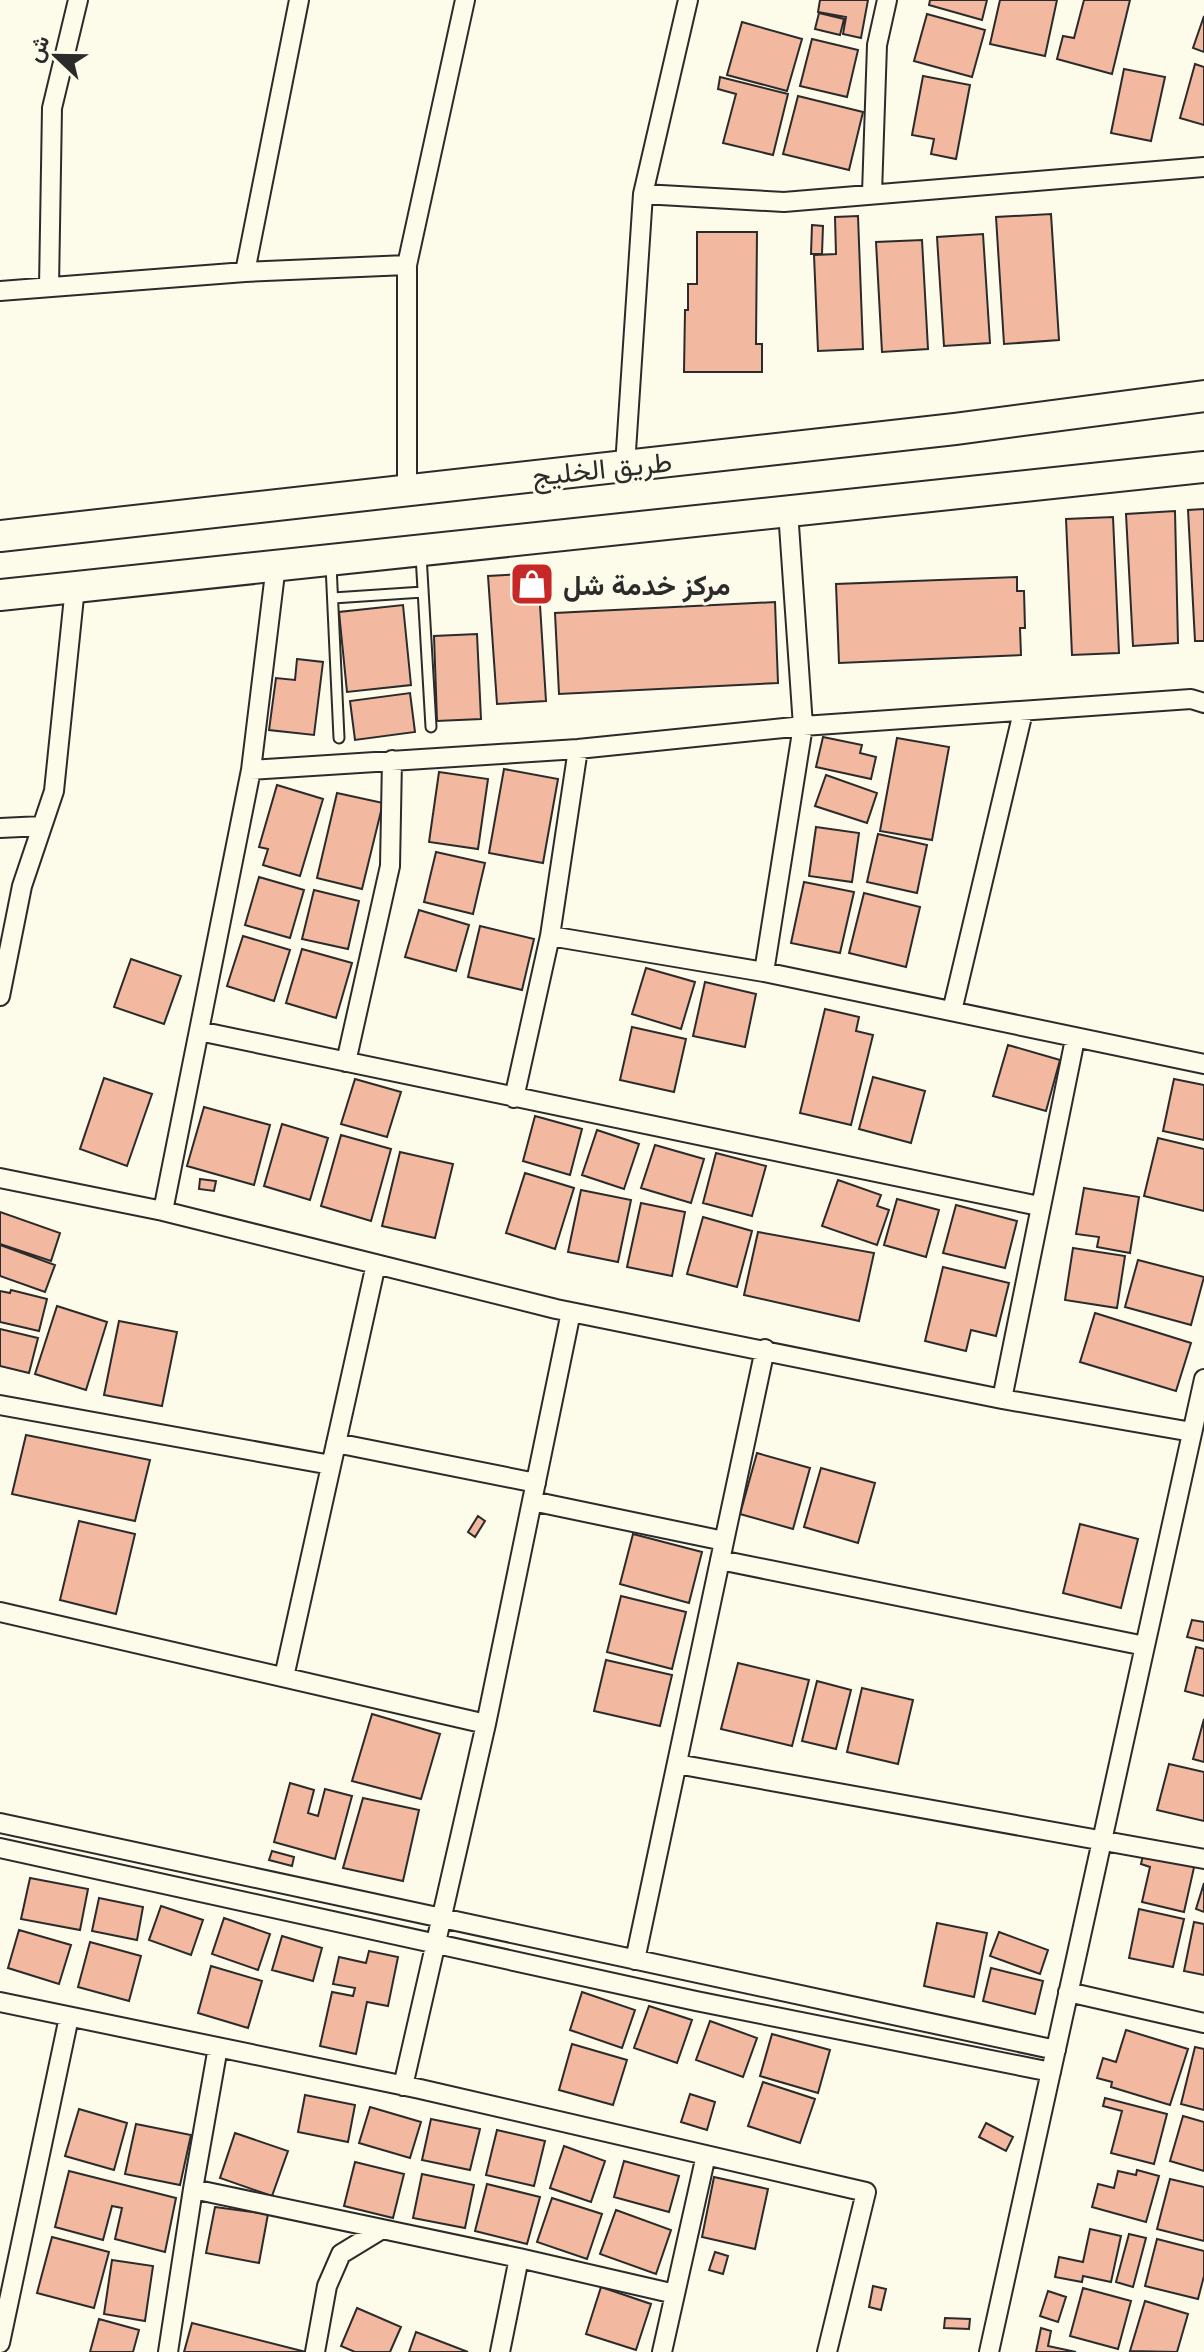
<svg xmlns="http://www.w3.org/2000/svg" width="1204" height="2352" font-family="'PT Sans',Vazirmatn,sans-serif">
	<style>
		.building { fill: #f2b8a0; stroke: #2b2b2b; stroke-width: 2 }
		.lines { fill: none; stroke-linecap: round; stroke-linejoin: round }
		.lane-casing { stroke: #2b2b2b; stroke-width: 13 }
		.street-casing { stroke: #2b2b2b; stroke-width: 22 }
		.primary-casing { stroke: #2b2b2b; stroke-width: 34 }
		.lane { stroke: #fdfbea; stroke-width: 9 }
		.street { stroke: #fdfbea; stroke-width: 18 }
		.primary { stroke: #fdfbea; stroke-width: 30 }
		.labels { text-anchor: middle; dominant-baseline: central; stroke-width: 6; stroke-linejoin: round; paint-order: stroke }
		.street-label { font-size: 28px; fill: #2b2b2b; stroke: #fdfbea }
		.poi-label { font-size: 28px; font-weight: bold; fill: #2b2b2b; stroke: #fdfbea; text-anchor: start }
	</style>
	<rect width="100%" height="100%" fill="#fdfbea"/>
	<!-- building -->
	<path class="building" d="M820 0H868L861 38 843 34 846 17 818 12Z
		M930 0H987L982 20 929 5Z
		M1000 0H1057L1045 56 990 44Z
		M1084 0H1130L1112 74 1057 59 1063 36 1074 38Z
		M819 13 844 19 840 35 815 29Z
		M927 14 985 30 972 77 914 61Z
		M1204 16V52L1193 48Z
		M742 22 802 39 787 91 727 75Z
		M812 39 858 50 847 97 800 86Z
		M1195 64 1204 67V125L1180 118Z
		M1124 69 1165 77 1151 141 1111 133Z
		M923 76 970 85 956 159 931 154 934 139 912 135Z
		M720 77 788 94 773 155 723 143 736 94 718 89Z
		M798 96 863 112 849 170 783 154Z
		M1051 214 1059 340 1004 344 996 217Z
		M858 216 863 349 818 351 814 255 836 254 835 217Z
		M812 225 823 226 822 254H811Z
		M697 232H757L756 344H762V372H684L685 310H688V284H697Z
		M983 234 990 343 944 346 937 237Z
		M922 240 928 349 882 352 876 242Z
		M1204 509V641H1195L1188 510Z
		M1175 511 1178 643 1133 646 1126 514Z
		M1113 517 1119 653 1072 655 1066 519Z
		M538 573 546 701 497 704 488 576Z
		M1017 577V591H1024L1025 628H1020L1021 655 839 663 836 584Z
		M775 602 778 683 559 694 555 613Z
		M403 605 411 685 347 692 339 612Z
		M477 634 481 719 437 721 434 636Z
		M297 659 323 662 314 735 269 730 276 678 295 680Z
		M410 693 415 732 355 740 350 701Z
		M823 737 862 745 860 753 876 757 871 779 816 767Z
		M897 738 949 747 932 840 880 831Z
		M504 769 558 779 543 863 489 853Z
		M439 772 488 779 478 849 429 842Z
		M826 775 877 793 867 823 815 806Z
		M277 785 323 799 300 876 263 865 268 849 259 847Z
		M337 793 383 803 362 889 317 878Z
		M816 827 859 833 852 882 809 876Z
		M878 834 927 845 917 893 867 882Z
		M436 852 485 863 473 914 424 902Z
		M259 877 304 890 290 938 245 925Z
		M804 882 854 892 840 953 791 943Z
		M314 890 359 901 348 949 302 939Z
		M864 893 920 907 906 967 849 953Z
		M419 910 469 925 456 971 405 957Z
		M480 926 534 939 522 990 468 977Z
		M243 936 290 950 274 1001 227 986Z
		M302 949 352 963 336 1018 286 1003Z
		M131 959 181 976 164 1024 114 1007Z
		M646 968 695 982 681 1029 632 1014Z
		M705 982 756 994 745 1047 693 1036Z
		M825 1009 859 1017 856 1031 873 1035 851 1125 800 1113Z
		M632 1027 686 1039 674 1092 620 1080Z
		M1008 1045 1060 1060 1046 1111 993 1096Z
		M873 1077 925 1091 911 1143 859 1129Z
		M104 1078 152 1094 127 1166 80 1149Z
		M355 1079 401 1092 387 1137 341 1124Z
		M1174 1079 1204 1085V1140L1163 1131Z
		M204 1107 270 1125 254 1185 187 1166Z
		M535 1116 582 1129 570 1175 523 1161Z
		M282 1124 328 1138 310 1200 264 1186Z
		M597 1130 639 1144 624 1189 582 1175Z
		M341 1135 391 1149 371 1221 321 1206Z
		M1158 1138 1204 1149V1211L1144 1196Z
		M655 1145 704 1159 691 1203 641 1188Z
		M400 1152 453 1164 435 1238 382 1226Z
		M716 1153 766 1166 752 1216 703 1203Z
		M525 1173 574 1188 555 1249 506 1233Z
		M200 1179 216 1181 214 1191 199 1189Z
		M838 1180 881 1195 877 1206 889 1210 877 1245 822 1226Z
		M1084 1188 1139 1197 1130 1253 1097 1247 1099 1237 1076 1234Z
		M581 1190 631 1200 618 1262 568 1252Z
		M897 1199 939 1210 926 1257 884 1245Z
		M641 1203 685 1212 672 1276 627 1267Z
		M956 1205 1017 1221 1005 1268 943 1253Z
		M0 1212 60 1233 51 1261 0 1244Z
		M703 1217 752 1231 737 1287 687 1274Z
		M758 1232 874 1253 859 1321 744 1295Z
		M0 1245 55 1265 45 1292 0 1276Z
		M1073 1248 1125 1256 1117 1308 1065 1300Z
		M1138 1260 1204 1277 1191 1325 1125 1307Z
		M943 1267 1009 1283 996 1336 971 1330 966 1351 925 1341Z
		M11 1290 47 1299 39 1331 0 1322V1291L10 1293Z
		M57 1306 107 1322 86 1390 35 1374Z
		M1095 1313 1191 1343 1176 1391 1080 1362Z
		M119 1321 177 1332 162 1406 104 1395Z
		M0 1329 38 1338 29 1373 0 1366Z
		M26 1435 150 1460 135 1521 12 1494Z
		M757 1453 810 1468 793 1529 740 1514Z
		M821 1468 875 1483 858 1543 804 1527Z
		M478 1516 485 1521 475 1537 468 1532Z
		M79 1521 135 1534 116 1614 60 1600Z
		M1080 1524 1138 1539 1121 1608 1063 1593Z
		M633 1534 702 1552 689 1603 620 1584Z
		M621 1596 686 1612 672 1669 607 1652Z
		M1192 1620 1204 1622V1641L1187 1637Z
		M1196 1647 1204 1649V1696L1185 1691Z
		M606 1660 672 1675 660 1726 594 1711Z
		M738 1663 809 1680 792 1746 721 1729Z
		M817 1681 851 1690 836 1749 802 1741Z
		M862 1688 913 1700 898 1764 847 1752Z
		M372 1714 440 1734 421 1799 352 1781Z
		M1204 1719V1762L1193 1759Z
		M1169 1764 1204 1772V1821L1157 1810Z
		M290 1783 314 1790 308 1813 318 1816 325 1789 352 1796 335 1859 274 1842Z
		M363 1798 419 1810 403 1881 343 1868Z
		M272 1851 294 1857 292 1866 269 1860Z
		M1144 1851 1195 1863 1184 1912 1142 1902 1150 1867 1141 1864Z
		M30 1878 88 1889 80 1930 21 1919Z
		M1204 1883V1912L1196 1909Z
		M99 1898 143 1907 137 1940 92 1931Z
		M161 1906 203 1920 191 1955 149 1940Z
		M1139 1909 1184 1919 1173 1967 1129 1958Z
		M224 1918 270 1934 258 1970 212 1954Z
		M1194 1922 1204 1924V1975L1184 1971Z
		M937 1923 987 1933 974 1997 924 1986Z
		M19 1930 71 1945 59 1984 8 1968Z
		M999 1932 1048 1950 1040 1974 990 1956Z
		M282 1936 322 1948 313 1981 272 1970Z
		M90 1942 141 1956 129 2001 78 1987Z
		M369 1951 398 1957 388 2006 367 2002 356 2054 320 2046 332 1992 353 1996 355 1988 333 1984 339 1957 366 1963Z
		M211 1966 262 1981 248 2028 198 2013Z
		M991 1968 1043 1981 1035 2014 983 2001Z
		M582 1992 635 2010 622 2048 570 2030Z
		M649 2006 692 2020 677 2063 634 2048Z
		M710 2021 757 2038 743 2077 696 2060Z
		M1126 2030 1188 2049 1170 2105 1111 2087 1112 2082 1097 2078 1103 2058 1116 2062Z
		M772 2034 830 2050 818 2093 760 2076Z
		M572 2044 627 2060 613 2105 559 2090Z
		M1195 2047 1204 2049V2110L1181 2104Z
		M763 2082 815 2099 800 2143 748 2126Z
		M690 2094 715 2102 707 2130 681 2122Z
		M305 2095 355 2105 348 2142 298 2132Z
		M1105 2098 1167 2114 1154 2164 1111 2153 1122 2111 1103 2106Z
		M370 2107 421 2122 410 2158 359 2143Z
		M79 2109 127 2123 114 2170 65 2156Z
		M1183 2116 1204 2122V2171L1170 2161Z
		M431 2119 480 2129 470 2170 422 2160Z
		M986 2123 1013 2137 1006 2151 979 2137Z
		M136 2124 191 2135 180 2185 125 2174Z
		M497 2130 545 2141 534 2186 486 2175Z
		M235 2133 288 2151 272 2196 220 2178Z
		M564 2146 605 2161 591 2202 550 2188Z
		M624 2161 679 2176 669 2212 614 2197Z
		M355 2162 404 2174 393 2218 344 2206Z
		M1137 2170 1159 2176 1146 2222 1092 2207 1098 2184 1114 2188 1118 2171 1136 2175Z
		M69 2171 176 2198 165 2252 115 2239 122 2208 112 2206 103 2240 55 2227Z
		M422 2174 474 2185 465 2228 413 2218Z
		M714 2177 768 2189 755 2249 702 2237Z
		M1170 2179 1204 2187V2241L1157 2229Z
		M487 2184 540 2197 527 2244 475 2231Z
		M552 2198 602 2214 587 2259 537 2242Z
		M215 2207 268 2214 259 2263 206 2253Z
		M616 2210 671 2230 656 2274 600 2254Z
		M1090 2229 1121 2236 1111 2282 1083 2276 1082 2282 1055 2277 1059 2257 1083 2262Z
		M1129 2234 1146 2238 1133 2287 1116 2282Z
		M52 2237 109 2252 94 2308 37 2293Z
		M1157 2239 1204 2251V2276L1198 2299 1145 2286Z
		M715 2252 728 2256 723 2274 709 2270Z
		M112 2260 153 2266 145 2321 104 2314Z
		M873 2286 886 2289 881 2310 869 2307Z
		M601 2287 651 2304 636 2350 586 2334Z
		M1083 2288 1131 2301 1118 2349 1070 2336Z
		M1048 2291 1066 2297 1058 2322 1040 2316Z
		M1145 2301 1188 2314 1177 2352 1130 2351Z
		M357 2308 401 2327 390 2352H355L341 2346Z
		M945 2318 970 2319 969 2329 944 2328Z
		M99 2319 139 2330 133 2352H90Z
		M192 2323 306 2352H184Z
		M1041 2328 1051 2331 1048 2346 1076 2352H1036Z
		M416 2332 468 2352H409Z"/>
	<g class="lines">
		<!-- lane casing -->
		<g class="lane-casing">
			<path id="lane" d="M421 555 431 727
				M331 565 339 738
				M333 598 423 592"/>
		</g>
		<!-- street casing -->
		<g class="street-casing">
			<path id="street" d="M872 193 877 45 887 0
				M643 194 784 202 1204 167
				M245 272 299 0
				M49 287 52 108 78 0
				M0 291 245 272 407 265
				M625 466 643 194 688 0
				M407 490V265L465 0
				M251 770 578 749 803 726 1191 699 1204 703
				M0 828 42 826
				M550 936 764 972 1204 1064
				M764 972 803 726 788 511
				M0 996 22 886 54 791 75 587
				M952 1011 1023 712
				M199 1031 1039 1206
				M346 1062 390 866 392 760
				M514 1098 550 936 578 749
				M0 1178 163 1211 556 1309 1002 1399 1192 1432
				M163 1211 251 770 276 565
				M1002 1399 1075 1039
				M0 1405 331 1465
				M336 1443 536 1483
				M532 1501 724 1541
				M720 1560 1145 1646
				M0 1612 486 1724 571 1312
				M284 1677 376 1264
				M677 1764 1204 1859
				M0 1823 1056 2050
				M0 1848 696 2001 1051 2072
				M635 1960 765 1349
				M1068 1992 1204 2023
				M0 2002 420 2089 866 2192 827 2352
				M403 2086 486 1724
				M193 2189 218 2047
				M519 2258 675 2294 662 2352
				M675 2294 706 2155
				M0 2343 69 2017
				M168 2352 193 2189 519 2258 500 2352
				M315 2352 327 2286 341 2254 382 2229
				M989 2352 1204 1379"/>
		</g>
		<!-- primary casing -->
		<g class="primary-casing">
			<path id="primary" d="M0 536 955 429 1204 396
				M0 595 1204 467"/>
		</g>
		<!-- lane -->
		<use href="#lane" class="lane"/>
		<!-- street -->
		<use href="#street" class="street"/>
		<!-- primary -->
		<use href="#primary" class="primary"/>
	</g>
	<!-- icons -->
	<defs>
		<g id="shop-square" transform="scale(2.3)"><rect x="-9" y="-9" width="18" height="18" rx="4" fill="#c62828" stroke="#fdfbea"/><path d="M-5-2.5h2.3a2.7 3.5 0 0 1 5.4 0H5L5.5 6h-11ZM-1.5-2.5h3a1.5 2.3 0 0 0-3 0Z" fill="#fff"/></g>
	</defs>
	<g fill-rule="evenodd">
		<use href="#shop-square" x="532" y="584"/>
	</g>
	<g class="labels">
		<!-- street labels -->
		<g class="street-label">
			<text transform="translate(602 468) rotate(-6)">طريق الخليج</text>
		</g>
		<!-- poi labels -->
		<g class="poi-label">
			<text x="563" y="584">مركز خدمة شل</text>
		</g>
	</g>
	<!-- north arrow -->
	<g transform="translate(56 56) rotate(292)" stroke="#fdfbea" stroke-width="6" paint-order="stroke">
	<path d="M0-6L14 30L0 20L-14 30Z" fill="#2b2b2b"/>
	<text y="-12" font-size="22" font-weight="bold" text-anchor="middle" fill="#2b2b2b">ش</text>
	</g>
</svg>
